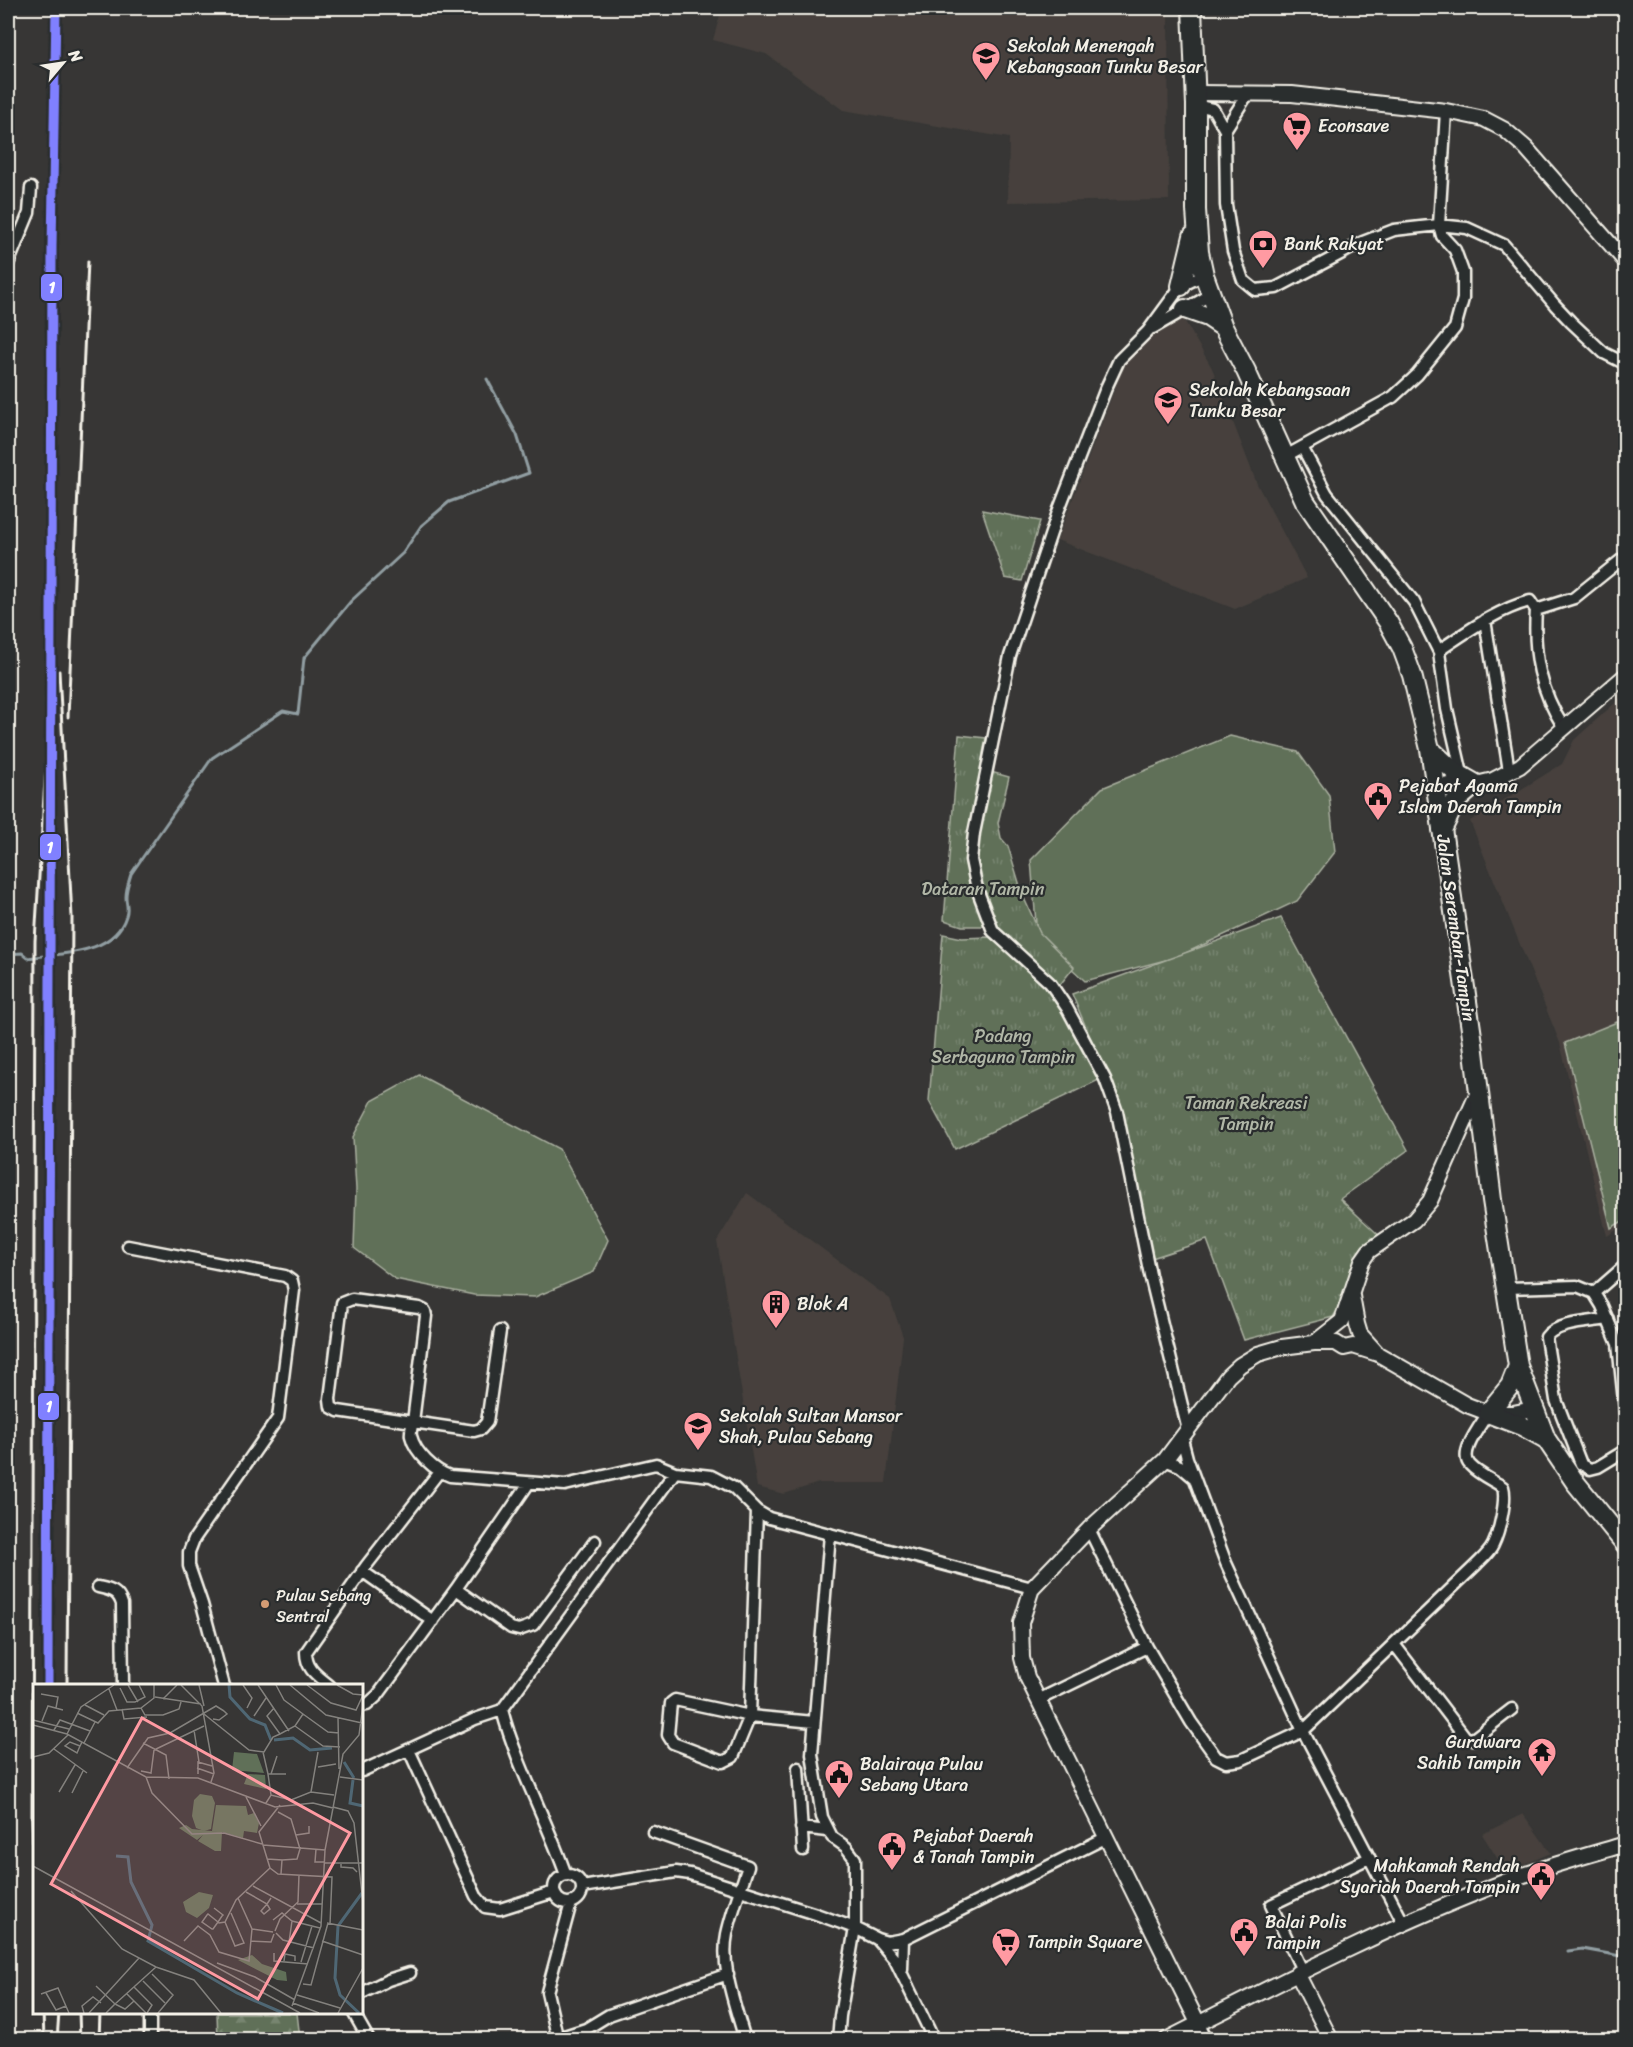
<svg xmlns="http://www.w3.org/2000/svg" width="1633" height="2047" font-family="Sriracha,sans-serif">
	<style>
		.built { fill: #46413d }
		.grass { fill: #607058; stroke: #aab0a0; stroke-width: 1.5 }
		.forest { fill: url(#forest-firs); stroke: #aab0a0; stroke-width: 1.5 }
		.park { fill: url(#park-tufts); stroke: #aab0a0; stroke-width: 1.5 }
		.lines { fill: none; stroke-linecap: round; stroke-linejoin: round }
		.stream { stroke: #919ea2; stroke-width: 3 }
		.minor-casing { stroke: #f4f1e8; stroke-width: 15 }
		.tertiary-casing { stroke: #f4f1e8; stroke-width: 18 }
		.trunk-casing { stroke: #f4f1e8; stroke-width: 22 }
		.minor { stroke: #2a2d2e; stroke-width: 10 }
		.tertiary { stroke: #2a2d2e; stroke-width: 14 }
		.trunk { stroke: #2a2d2e; stroke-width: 18 }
		.rail { stroke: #f4f1e8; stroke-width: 3 }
		.rail-1-casing { stroke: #2a2d2e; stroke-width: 14 }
		.rail-1 { stroke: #8080ff; stroke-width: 9 }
		.bus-dot { fill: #d39c74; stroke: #2a2d2e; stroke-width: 2 }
		.labels { text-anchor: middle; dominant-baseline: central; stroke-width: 4.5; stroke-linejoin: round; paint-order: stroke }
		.bus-label { font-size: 16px; fill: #f4f1e8; stroke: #2a2d2e; text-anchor: start }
		.poi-label { font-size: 18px; fill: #f4f1e8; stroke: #2a2d2e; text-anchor: start }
		.park-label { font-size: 18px; fill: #b1b7a7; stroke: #2a2d2e }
		.street-label { font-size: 18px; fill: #f4f1e8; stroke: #2a2d2e }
		.inset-river { fill: none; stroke: #4f6774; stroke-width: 3 }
		.inset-road { fill: none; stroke: #83817d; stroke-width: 1.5 }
		.view { fill: #ff9aa2; fill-opacity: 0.15; stroke: #ff9aa2; stroke-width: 3 }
		.inset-edge { fill: none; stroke: #f4f1e8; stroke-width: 3 }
		.line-badge { stroke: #2a2d2e; stroke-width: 2 }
		.badge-label { font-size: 16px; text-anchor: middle; font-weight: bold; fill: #fff }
	</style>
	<defs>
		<pattern id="forest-firs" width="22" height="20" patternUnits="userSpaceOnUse" patternTransform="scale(1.5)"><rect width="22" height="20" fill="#607058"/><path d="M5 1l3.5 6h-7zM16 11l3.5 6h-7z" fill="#778570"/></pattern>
		<pattern id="park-tufts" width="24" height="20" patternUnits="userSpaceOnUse" patternTransform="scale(1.5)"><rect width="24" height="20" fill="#607058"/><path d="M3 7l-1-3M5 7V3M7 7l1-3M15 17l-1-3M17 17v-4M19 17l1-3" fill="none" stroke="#778570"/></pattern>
	</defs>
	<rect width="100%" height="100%" fill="#373635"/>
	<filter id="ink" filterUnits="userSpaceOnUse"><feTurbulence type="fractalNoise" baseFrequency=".0167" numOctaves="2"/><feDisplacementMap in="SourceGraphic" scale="12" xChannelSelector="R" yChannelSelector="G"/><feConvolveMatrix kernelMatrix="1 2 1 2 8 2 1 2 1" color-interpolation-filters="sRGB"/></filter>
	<g filter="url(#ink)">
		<!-- built -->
		<path class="built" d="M722 8H1168L1169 200 1008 202 1009 138 843 110 766 54 713 40Z
			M1183 318 1212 368 1257 484 1307 578 1235 609 1057 540 1125 362 1151 335Z
			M1625 694 1626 1224 1607 1236 1560 1043 1470 821 1562 764 1574 740Z
			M747 1193 890 1299 903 1337 886 1483H819L784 1494 757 1487 717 1241Z
			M1523 1814 1551 1853 1506 1872 1482 1834Z"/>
		<!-- grass -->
		<path class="grass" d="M1230 736 1298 752 1329 795 1335 852 1297 901 1177 957 1085 981 1037 936 1031 860 1102 788Z
			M1617 1022 1626 1039V1219L1611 1228 1565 1043Z
			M419 1075 559 1149 608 1240 594 1272 535 1297 474 1295 395 1279 354 1248 356 1189 353 1137 372 1101Z"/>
		<!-- forest -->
		<path class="forest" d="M217 2013H297L300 2039H218Z"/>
		<!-- park -->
		<path class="park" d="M982 510 1040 521 1022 581 1005 578Z
			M959 735 986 738 980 769 1009 777 998 823 1001 838 1008 846 1023 896 1040 933 1074 967 1055 991 993 926H962L944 920Z
			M1281 918 1408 1150 1340 1199 1383 1239 1333 1317 1244 1340 1207 1240 1152 1258 1111 1087 1072 994Z
			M943 934 962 938 989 937 1028 968 1052 991 1101 1079 955 1149 929 1101Z"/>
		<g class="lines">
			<!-- stream -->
			<path class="stream" d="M8 954 22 953 28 958C61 953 114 955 126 916 129 908 126 904 126 897 126 889 129 881 131 874L212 758 283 711 298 714 304 658 351 601 403 553 421 526 449 502 529 473 517 435 487 379
				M1568 1951 1582 1949 1626 1957"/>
			<!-- minor casing -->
			<g class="minor-casing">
				<path id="minor" d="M1196 105 1213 109 1225 130 1226 205 1233 251 1243 280 1255 290 1276 288 1363 242 1394 230 1439 225 1467 228 1504 245 1555 305 1571 322 1604 353 1626 364
					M1225 130 1247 95
					M8 264 29 213 31 188
					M1153 328 1210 295
					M1302 447 1327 494 1414 602 1439 652 1447 709 1463 778
					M1284 457 1393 397 1417 375 1455 328 1463 299V272L1455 250 1442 236 1439 225 1446 111
					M1536 610C1533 655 1540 690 1564 728
					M1536 610 1574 598 1626 556
					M1485 620 1509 771
					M1439 652 1444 647C1471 629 1499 609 1530 601L1536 610
					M128 1246 285 1276 292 1281 294 1290 278 1418 194 1539 189 1552V1566L202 1604 224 1686
					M1506 1288 1577 1286 1594 1293 1602 1306 1618 1344 1626 1420
					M1594 1293 1626 1265
					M1608 1319C1591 1322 1555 1323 1546 1337L1556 1400 1581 1464 1590 1469 1598 1467 1626 1450
					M500 1331 487 1422 481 1429 474 1431 338 1411 331 1407 330 1399 342 1303 352 1299 419 1308 425 1311 426 1316 413 1422C412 1426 410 1432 411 1436 415 1453 435 1471 450 1476L565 1485 656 1464 675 1472 711 1476 734 1488 757 1511 769 1518 1032 1588
					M1188 1430 1150 1275 1117 1112 1105 1079 1067 1008 1050 983 993 931 977 889 971 860 974 833 1010 656 1058 512 1106 388 1119 360 1148 331 1181 286 1204 275
					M1182 1439 1187 1458 1226 1563 1303 1731 1404 1924
					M1165 1460 1180 1466 1193 1477
					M757 1511 750 1716 733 1757 723 1762 673 1743 668 1735 671 1703 675 1700 750 1716 814 1722
					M830 1534 812 1754 822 1817 832 1837 846 1847 855 1859V1928L840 2016 838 2040
					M362 1571 433 1621
					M98 1587C111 1590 118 1591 122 1604L123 1686
					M456 1589 511 1628 519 1630 533 1625 595 1541
					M1394 1644 1466 1738 1473 1739 1512 1709
					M1147 1647 1191 1722 1216 1757 1226 1762 1241 1760 1303 1731 1477 1564C1482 1559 1490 1552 1493 1545 1499 1533 1507 1500 1503 1487 1492 1480 1478 1474 1470 1465 1458 1453 1481 1425 1488 1413
					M330 1686C318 1676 306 1670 306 1652L366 1566 439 1472
					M1038 1700 1147 1647 1089 1529
					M362 1706 367 1705 378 1695 456 1589 529 1483
					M502 1710C517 1767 547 1820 566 1875
					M409 1750 476 1896 485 1907 500 1909 554 1892
					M798 1768 803 1850
					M362 1771 475 1719 502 1710 675 1472
					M801 1828 828 1831
					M653 1832 748 1866C741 1888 732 1911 727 1934 720 1968 736 2007 745 2040
					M554 1889a14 14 0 1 1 28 0a14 14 0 1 1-28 0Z
					M582 1887 676 1872 690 1874 816 1914 855 1928 877 1939 887 1942 903 1939 1107 1837
					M877 1939 895 1960 934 2040
					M902 1969 903 1939
					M1302 1970 1271 1905 1369 1858
					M362 1993 388 1980 410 1973
					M353 2012 369 2040
					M1198 2023 1207 2040
					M558 2038 586 2029 609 2015 728 1974
					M150 2040V2012
					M558 2040 547 1992 571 1903"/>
			</g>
			<!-- tertiary casing -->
			<g class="tertiary-casing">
				<path id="tertiary" d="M1196 93 1292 94 1446 111 1484 119 1505 130 1526 148 1626 262
					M1436 787 1457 784 1463 787 1476 784 1493 780 1520 766 1626 675
					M1352 1296 1357 1324 1360 1334 1377 1353
					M1314 1343 1342 1321 1362 1261 1369 1251 1414 1220 1430 1201 1478 1092
					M1297 1973 1331 2040
					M1198 2023 1027 1677 1022 1658 1021 1623 1032 1588 1089 1529 1165 1460 1228 1376 1240 1365 1258 1354 1282 1347 1314 1343H1336L1344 1348 1353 1346 1378 1354 1467 1405 1488 1413H1513L1533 1409
					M1166 2040C1277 1984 1388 1926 1504 1882 1544 1867 1585 1856 1626 1844"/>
			</g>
			<!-- trunk casing -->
			<g class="trunk-casing">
				<path id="trunk" d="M1192 8 1196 105V210L1199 252 1204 275 1223 327 1246 371 1305 501 1388 622 1402 648 1412 675 1430 749 1438 801 1473 1043 1492 1200 1518 1366 1546 1439 1575 1482 1626 1545
					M1181 286 1193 236
					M1185 309 1208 317 1223 327
					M1430 749 1455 772 1476 784
					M1442 830 1456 801 1476 784
					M1518 1366 1510 1386 1488 1413 1522 1426 1546 1439"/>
			</g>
			<!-- minor -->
			<use href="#minor" class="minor"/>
			<!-- tertiary -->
			<use href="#tertiary" class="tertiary"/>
			<!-- trunk -->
			<use href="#trunk" class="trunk"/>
			<!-- rail -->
			<path class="rail" d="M59 671 72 917 67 1686
				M68 717 88 261
				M34 1866 32 1819 35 941 52 666
				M43 2012 44 2040
				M79 2012 80 2040
				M57 2040 59 2012
				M99 2040 100 2012"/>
			<!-- rail-1 casing -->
			<g class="rail-1-casing">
				<path id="rail-1" d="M48 1686 52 246 56 8"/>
			</g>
			<!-- rail-1 -->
			<use href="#rail-1" class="rail-1"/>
		</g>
	</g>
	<!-- icons -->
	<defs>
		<g id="school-pin" transform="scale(1.5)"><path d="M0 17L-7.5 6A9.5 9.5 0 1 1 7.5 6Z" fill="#ff9aa2" stroke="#2a2d2e"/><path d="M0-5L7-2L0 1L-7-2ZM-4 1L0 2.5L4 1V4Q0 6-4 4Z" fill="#111"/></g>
		<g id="supermarket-pin" transform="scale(1.5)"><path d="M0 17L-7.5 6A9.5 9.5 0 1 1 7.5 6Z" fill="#ff9aa2" stroke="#2a2d2e"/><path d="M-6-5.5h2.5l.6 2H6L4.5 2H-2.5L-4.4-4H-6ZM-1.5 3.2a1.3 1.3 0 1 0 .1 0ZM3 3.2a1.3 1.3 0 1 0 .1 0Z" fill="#111"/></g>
		<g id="bank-pin" transform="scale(1.5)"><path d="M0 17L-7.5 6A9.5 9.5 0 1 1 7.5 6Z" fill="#ff9aa2" stroke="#2a2d2e"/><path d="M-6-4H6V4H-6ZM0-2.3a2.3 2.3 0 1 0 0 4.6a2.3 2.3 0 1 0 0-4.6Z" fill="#111"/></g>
		<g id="civic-pin" transform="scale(1.5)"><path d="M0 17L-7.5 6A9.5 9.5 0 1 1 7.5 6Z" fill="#ff9aa2" stroke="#2a2d2e"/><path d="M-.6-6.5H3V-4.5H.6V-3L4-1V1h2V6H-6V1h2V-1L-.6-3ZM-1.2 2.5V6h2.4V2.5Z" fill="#111"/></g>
		<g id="building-pin" transform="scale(1.5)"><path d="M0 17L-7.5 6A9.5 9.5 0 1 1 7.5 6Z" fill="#ff9aa2" stroke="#2a2d2e"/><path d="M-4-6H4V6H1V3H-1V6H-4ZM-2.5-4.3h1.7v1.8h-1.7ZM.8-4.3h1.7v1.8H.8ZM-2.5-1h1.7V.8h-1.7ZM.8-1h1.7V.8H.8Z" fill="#111"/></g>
		<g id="temple-pin" transform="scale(1.5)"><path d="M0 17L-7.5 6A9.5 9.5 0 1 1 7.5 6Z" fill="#ff9aa2" stroke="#2a2d2e"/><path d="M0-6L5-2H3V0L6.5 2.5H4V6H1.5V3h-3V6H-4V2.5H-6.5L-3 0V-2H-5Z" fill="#111"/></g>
	</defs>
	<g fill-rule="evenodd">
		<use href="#school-pin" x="986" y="56"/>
		<use href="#supermarket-pin" x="1297" y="126"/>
		<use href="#bank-pin" x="1263" y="244"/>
		<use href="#school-pin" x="1168" y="400"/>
		<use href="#civic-pin" x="1378" y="796"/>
		<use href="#building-pin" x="776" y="1304"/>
		<use href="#school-pin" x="698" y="1426"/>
		<use href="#temple-pin" x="1542" y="1752"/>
		<use href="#civic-pin" x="839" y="1774"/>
		<use href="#civic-pin" x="892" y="1846"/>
		<use href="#civic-pin" x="1541" y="1876"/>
		<use href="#civic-pin" x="1244" y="1932"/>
		<use href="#supermarket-pin" x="1006" y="1942"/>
	</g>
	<!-- markers -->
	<circle class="bus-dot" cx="265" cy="1604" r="5"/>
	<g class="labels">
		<!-- bus labels -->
		<g class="bus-label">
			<text x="276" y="1595">Pulau Sebang<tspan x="276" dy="21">Sentral</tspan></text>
		</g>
		<!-- poi labels -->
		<g class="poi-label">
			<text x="1007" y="46">Sekolah Menengah<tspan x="1007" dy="21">Kebangsaan Tunku Besar</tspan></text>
			<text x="1318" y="126">Econsave</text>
			<text x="1284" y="244">Bank Rakyat</text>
			<text x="1189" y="390">Sekolah Kebangsaan<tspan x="1189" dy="21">Tunku Besar</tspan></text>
			<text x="1399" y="786">Pejabat Agama<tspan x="1399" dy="21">Islam Daerah Tampin</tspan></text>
			<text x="797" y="1304">Blok A</text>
			<text x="719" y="1416">Sekolah Sultan Mansor<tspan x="719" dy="21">Shah, Pulau Sebang</tspan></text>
			<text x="1521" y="1742" text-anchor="end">Gurdwara<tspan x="1521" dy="21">Sahib Tampin</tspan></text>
			<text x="860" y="1764">Balairaya Pulau<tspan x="860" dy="21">Sebang Utara</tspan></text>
			<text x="913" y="1836">Pejabat Daerah<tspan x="913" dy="21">&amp; Tanah Tampin</tspan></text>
			<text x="1520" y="1866" text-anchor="end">Mahkamah Rendah<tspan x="1520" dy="21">Syariah Daerah Tampin</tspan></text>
			<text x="1265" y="1922">Balai Polis<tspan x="1265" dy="21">Tampin</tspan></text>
			<text x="1027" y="1942">Tampin Square</text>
		</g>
		<!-- park labels -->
		<g class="park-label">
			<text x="983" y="889">Dataran Tampin</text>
			<text x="1003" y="1036">Padang<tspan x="1003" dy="21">Serbaguna Tampin</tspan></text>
			<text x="1246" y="1103">Taman Rekreasi<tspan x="1246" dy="21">Tampin</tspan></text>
		</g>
		<!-- street labels -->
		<g class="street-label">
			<text transform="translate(1456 928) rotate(82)">Jalan Seremban-Tampin</text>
		</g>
	</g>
	<!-- overview -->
	<g transform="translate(33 1684)">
		<rect width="330" height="330" fill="#373635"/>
		<path d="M201 68 224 70 231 89 199 86ZM215 90 232 91 233 105 211 100ZM167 110 179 112 182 119 178 145 171 147 163 144 159 132 161 116ZM166 208 180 211 176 224 164 234 153 228 150 218Z" fill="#607058"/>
		<path d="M219 271 229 280 253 288 254 297 244 296 205 276Z" fill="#607058"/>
		<path d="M183 121 213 122 215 131 221 129 226 139 224 149 211 147 210 154 189 148 188 167H182L165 157 170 151 164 156 146 144 153 141 159 145 188 148 179 147Z" fill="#607058"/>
		<path class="inset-river" d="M196 1 197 13 217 35 232 41 238 56M241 56 260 54 277 66 299 64M311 78 321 94M320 96 317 119 330 122M83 172 95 173 98 198 119 241 115 257 204 309 250 329M326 329 307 311 302 294 305 242 329 209"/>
		<path class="inset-road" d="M95 1 105 18M148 1 169 22 181 89 178 98M166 1 171 22M210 1 219 14 214 24M225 1 256 47M243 1 251 16 270 30 295 48 306 49M257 1 293 31 329 39M274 1 298 19 323 26 330 11M304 1 320 10 330 11M87 4 94 18H102L112 13 106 1M76 5 84 26M8 10 25 13 23 24M122 13 168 20M130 15 144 1M52 21 71 31M108 24 112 31H130L146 25 148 18M241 24 234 32 247 50 262 42 270 30M89 25 91 35 114 33M44 29 65 39 76 27 108 24 121 14V1M171 30 216 66 231 68 240 53 247 50M221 32 233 14M305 34 306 85M180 35 186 36 194 30 191 27M0 36 36 45M9 37 15 22 30 26M0 41 34 50 113 93 165 94 242 123 280 119 300 124 310 70 326 51 330 20M262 42 290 62 307 63M21 46 27 36 57 47M161 46 166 78M34 50 48 23 81 1M51 59 62 38M110 59 133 71 136 95M47 62 44 69 32 62 37 58 47 62 49 58M21 65 54 89M121 66 171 42M230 68 235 90M0 73 16 69 35 51M285 83 303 80M94 84 115 54 137 49 183 22 191 27M164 84 181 90M108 87 118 89 121 66M165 90V78L179 82M238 90 244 72M113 93 119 109 159 150 191 149 229 160M307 93 330 96M26 108 42 81M278 108 301 111M39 109 50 87M238 111 235 90H253M213 113 228 142M233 119 238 111 258 116 278 108 285 68M247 121 226 148 237 184 245 190 299 193 297 240M300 123 315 127 321 139 330 219M245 128 258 135 267 165 264 175 249 176M263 151 276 149V142M230 161 292 166M283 165 282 178H291M234 175 249 176 248 190M291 179H330M308 180V183L320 184 324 188M0 182 267 329M220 202 288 239M38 207 89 265 123 283 161 296 188 329M213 208 234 220 237 225 231 230 228 227 234 220 238 214M264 220H289M181 224 190 231 189 232 185 238 180 245H179L169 238 174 231 175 230 185 238 186 239 192 238 203 216 237 184M240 236 249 229 259 237 287 244M192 238 202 262 211 259 198 229M294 239 330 246M219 245 240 248M242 247 247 235 265 218 266 191M243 249 250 256 281 264M151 257 165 242 177 251 186 268 216 277 219 245 205 214M218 257 238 258 241 250M289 257 330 271M256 258 259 237M241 269V277L275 280M251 277 252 270 262 272V277M268 278 279 242M184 279 222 293 262 316M119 290 140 311 125 329M110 297 132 319M270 300 278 301 295 239M63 302 82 320 123 283M101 303 119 321 114 329M13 309 23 326 33 322M8 310 25 304 36 329M94 310 113 329M264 311 307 324M260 319 286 329M259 322 288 242 292 166 300 124M51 329 49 322 60 313 68 319M56 329 106 274M73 329 82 320 92 325 101 317M305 329 330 284"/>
		<path class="view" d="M109 34 317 149 225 315 18 200Z"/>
		<rect width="330" height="330" class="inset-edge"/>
	</g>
	<g class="line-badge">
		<rect x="40" y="273" width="23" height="29" rx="6" fill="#8080ff"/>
		<rect x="39" y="833" width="23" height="28" rx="6" fill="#8080ff"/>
		<rect x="37" y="1392" width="23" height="29" rx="6" fill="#8080ff"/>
	</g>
	<g class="badge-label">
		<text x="52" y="293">1</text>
		<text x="50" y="853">1</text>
		<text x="49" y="1412">1</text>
	</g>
	<!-- margin -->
	<rect width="1633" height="2047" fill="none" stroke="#2a2d2e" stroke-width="30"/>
	<rect x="15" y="15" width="1603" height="2017" fill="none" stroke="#f4f1e8" stroke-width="2" filter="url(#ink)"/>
	<!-- north arrow -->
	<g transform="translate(63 63) rotate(61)" stroke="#2a2d2e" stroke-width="4.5" paint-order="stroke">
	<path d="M0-4.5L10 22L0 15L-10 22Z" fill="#f4f1e8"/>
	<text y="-9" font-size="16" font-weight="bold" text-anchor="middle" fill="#f4f1e8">N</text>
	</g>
</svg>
